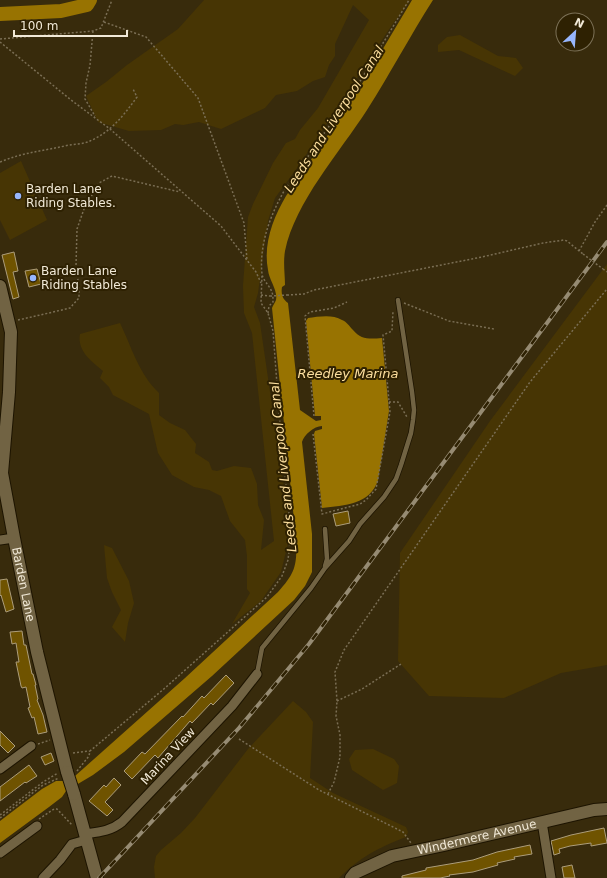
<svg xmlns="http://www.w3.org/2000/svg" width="607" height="878" font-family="'DejaVu Sans',sans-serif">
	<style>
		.green { fill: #473504 }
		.water { fill: #987301 }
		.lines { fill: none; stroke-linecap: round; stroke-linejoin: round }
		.river { stroke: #987301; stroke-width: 14 }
		.building { fill: #6f5300; stroke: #ac9d7b }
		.lane-casing { stroke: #1d1400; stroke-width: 6 }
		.street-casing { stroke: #1d1400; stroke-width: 11 }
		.secondary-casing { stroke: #1d1400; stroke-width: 14 }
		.path { stroke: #7a6e54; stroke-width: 1.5; stroke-dasharray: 2 2; stroke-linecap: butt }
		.lane { stroke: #716343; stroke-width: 4.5 }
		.street { stroke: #716343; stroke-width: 9 }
		.secondary { stroke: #716343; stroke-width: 12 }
		.rail-casing { stroke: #968b73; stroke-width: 4 }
		.rail { stroke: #2e2102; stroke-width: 2.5; stroke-dasharray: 8; stroke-linecap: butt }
		.secondary-bridge-casing { stroke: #1d1400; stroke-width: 14; stroke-linecap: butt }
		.path-bridge { stroke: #7a6e54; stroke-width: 1.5; stroke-dasharray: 2 2; stroke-linecap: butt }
		.secondary-bridge { stroke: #716343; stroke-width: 12 }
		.poi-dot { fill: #97b6fd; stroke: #2e2102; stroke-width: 1.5 }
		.labels { text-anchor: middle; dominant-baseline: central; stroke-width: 4; stroke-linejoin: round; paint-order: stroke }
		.poi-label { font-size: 12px; fill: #f1e9d7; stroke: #2e2102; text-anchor: start }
		.street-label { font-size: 12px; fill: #f1e9d7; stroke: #2e2102 }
		.water-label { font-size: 13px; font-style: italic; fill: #fddf9e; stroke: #2e2102 }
	</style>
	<rect width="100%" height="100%" fill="#382b0c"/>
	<!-- green -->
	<path class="green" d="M204 0H411L392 25 300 164 275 198 268 221 258 293 254 307 260 323 288 515 290 535 281 572 261 601 232 624 250 593 247 589V556L245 540 230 521 221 496 209 490 194 487 172 475 158 453 149 414 113 395 109 387 100 378 103 371C91 361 77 351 80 334L120 323C132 348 139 374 159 393V415L170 423 185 430 196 444 195 453 209 462 212 470 217 471 234 466 251 468 257 484 258 505 264 520 261 550 274 541 252 333 244 313 243 286 248 217 253 204 273 163 286 143 295 139 300 130 318 108 369 20 353 5 335 44V56L329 65 325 77 313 81 297 91 276 95 265 108 221 129 199 122 183 125 175 124 161 130 129 131 98 122 86 96 106 82 127 65 178 29Z
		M460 35 498 56 516 58 523 68 515 76 459 50 438 52V45L447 37Z
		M21 161 47 220 10 240 0 220V173Z
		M607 264V665L561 673 504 698 429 696 398 661 400 553 490 421Z
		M104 545 112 548 129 581 134 603 128 623 125 642 112 627 121 610 112 592 107 578Z
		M293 701 306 712 313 722 310 778 333 793 406 827 408 832 406 837C378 848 360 857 339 878H155L154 867 156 856 161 850 181 833 195 818 248 749Z
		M373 749 394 759 399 766 397 783 383 790 352 770 349 759 355 750Z"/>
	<!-- water -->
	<path class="water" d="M412 0H433C410 36 390 74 367 110 340 152 295 202 285 251 283 263 285 274 285 285L282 287C281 293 282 299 288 303L300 410 316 421 321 420V416H315L306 321 308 318C318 317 332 314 342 320 347 322 349 326 353 330 361 340 370 339 382 338L389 411 378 480C370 505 345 505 322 508L314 434 315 431 322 429V426C314 426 304 435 302 442L312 534V572L305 586 294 600 212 676 124 752 93 775 66 791 62 797 49 807 0 843V821L42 789 56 781H64L75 776 185 678 278 592C296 572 297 565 296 539L272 308C273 305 275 303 276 300 278 290 269 280 268 270 263 244 273 218 286 196L356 94Z"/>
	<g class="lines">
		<!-- river -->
		<path class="river" d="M0 14 61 11 87 5 90 0"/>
	</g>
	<!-- building -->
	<path class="building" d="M14 252 18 271 13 272 19 297 13 299 2 255Z
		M37 269 41 284 29 287 25 271Z
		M348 511 350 523 336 526 333 514Z
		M7 579 14 609 6 612 1 595 0 596V580Z
		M22 631 24 645H26L32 674H33L36 685H35L38 699 37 700 43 715 47 732 38 734 34 717 32 718 28 708 30 707 26 687 22 688 21 686 16 662H19L16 643 12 644 10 632Z
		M226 675 234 683 213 705 211 703 192 723 190 721 158 758 155 755 132 779 124 771 142 752 145 754 182 716 183 717 202 696 204 698Z
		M0 731 15 746 8 753 0 745Z
		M51 753 54 761 45 765 41 757Z
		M29 765 37 776 26 783 25 782 0 801V787Z
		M114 778 121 785 105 802 113 810 107 816 89 801 104 785 106 787Z
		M604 828 607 843 591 846V843L570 846 559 849 560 853 554 855 551 841 571 835Z
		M530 845 532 854 514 857 515 859 497 863 498 865 473 872 449 875 450 876 440 878H402V876L426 870V868L473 860 497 852Z
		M572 865 575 878H564L562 867Z"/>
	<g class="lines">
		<!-- lane casing -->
		<g class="lane-casing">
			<path id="lane" d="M325 529 327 559 325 566
				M257 674 262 648 311 588 325 568 349 541 360 524 384 497 396 479 401 465 411 433 413 420 414 410 412 392 398 300"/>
		</g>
		<!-- street casing -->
		<g class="street-casing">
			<path id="street" d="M0 540 14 538
				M0 769 31 746
				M542 822 551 878
				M85 834C99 832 111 831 122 822L232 706 257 674
				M0 853 37 826
				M43 878 60 860 72 844 86 840"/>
		</g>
		<!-- secondary casing -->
		<g class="secondary-casing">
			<g id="secondary">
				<path id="s1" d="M0 286 11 332 9 392 2 473 14 538 37 652 67 772"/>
				<path d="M74 794 97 878"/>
				<path id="s2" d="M351 878 355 873 392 856 444 845 594 810 607 809"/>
			</g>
		</g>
		<!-- path -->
		<path class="path" d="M104 22 146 37 198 98 244 223 247 260
			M93 31 90 65 86 83 85 99 95 116
			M0 39 93 31 101 28 112 0
			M0 42 71 100 110 129 221 226 256 272 261 283
			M0 162C24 152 44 151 69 145 76 144 84 144 90 141 111 132 124 115 137 97L133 89
			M579 251 595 222 607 205
			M603 269 607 272
			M261 295 270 296
			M287 295 304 294 314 290 482 257 543 243 564 240 567 241 583 254
			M404 303 449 321 494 329
			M268 313 269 306 273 302C273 298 273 293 271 290 268 284 263 280 262 274 259 245 270 216 284 191L359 83 409 0
			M18 320 49 313 70 308 79 298V288L76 266 77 229 84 209 99 183 112 176 180 192
			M389 402H398L407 417
			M314 416 305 316 310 312 334 308 347 302
			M313 434 322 514 360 504 366 500 376 489 390 412 383 335 392 331 393 311
			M337 701 362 689 401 664
			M239 739 319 790 403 832 411 843
			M38 744 50 740
			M73 753 90 751
			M77 771 89 756 90 751 165 688 267 597 282 576 288 560 291 533 281 438 273 331 268 313 261 303 262 275
			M328 794 334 782 340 757V735L336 716 337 701 335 672 344 650 530 382 607 289
			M0 815 43 782 58 773
			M0 818 43 785 59 778
			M39 819 54 809H57L72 825"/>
		<!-- lane -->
		<use href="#lane" class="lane"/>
		<!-- street -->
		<use href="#street" class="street"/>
		<!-- secondary -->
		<use href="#secondary" class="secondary"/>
		<!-- rail casing -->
		<g class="rail-casing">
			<path id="rail" d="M99 878 239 728 309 644 607 242"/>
		</g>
		<!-- rail -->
		<use href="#rail" class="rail"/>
		<!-- secondary-bridge casing -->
		<g class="secondary-bridge-casing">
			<path id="secondary-bridge" d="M67 772 74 794"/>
		</g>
		<!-- path-bridge -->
		<path class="path-bridge" d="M583 254 603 269
			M270 296 287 295"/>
		<!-- secondary-bridge -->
		<use href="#secondary-bridge" class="secondary-bridge"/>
	</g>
	<!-- markers -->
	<g class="poi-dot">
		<circle cx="18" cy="196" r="4"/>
		<circle cx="33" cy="278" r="4"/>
	</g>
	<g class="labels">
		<!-- poi labels -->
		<g class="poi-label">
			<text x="26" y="189">Barden Lane<tspan x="26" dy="14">Riding Stables.</tspan></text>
			<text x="41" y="271">Barden Lane<tspan x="41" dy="14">Riding Stables</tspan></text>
		</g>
		<!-- street labels -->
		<g class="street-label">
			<text stroke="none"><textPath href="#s1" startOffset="302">Barden Lane</textPath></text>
			<text transform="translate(168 756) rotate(-47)">Marina View</text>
			<text stroke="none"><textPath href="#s2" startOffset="134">Windermere Avenue</textPath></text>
		</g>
		<!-- water labels -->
		<g class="water-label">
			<text transform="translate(334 119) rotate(-57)">Leeds and Liverpool Canal</text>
			<text x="348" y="373">Reedley Marina</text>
			<text transform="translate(283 467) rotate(-96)">Leeds and Liverpool Canal</text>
		</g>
	</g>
	<!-- north arrow -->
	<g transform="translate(575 32) rotate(26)"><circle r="19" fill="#2e2102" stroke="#7c7157"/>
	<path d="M0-3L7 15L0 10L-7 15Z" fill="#97b6fd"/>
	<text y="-6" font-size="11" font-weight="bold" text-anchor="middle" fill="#f1e9d7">N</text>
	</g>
	<!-- scale -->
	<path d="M14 30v6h113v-6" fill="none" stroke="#f1e9d7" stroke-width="2"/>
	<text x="20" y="30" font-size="12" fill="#f1e9d7" stroke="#2e2102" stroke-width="3" paint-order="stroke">100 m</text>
</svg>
